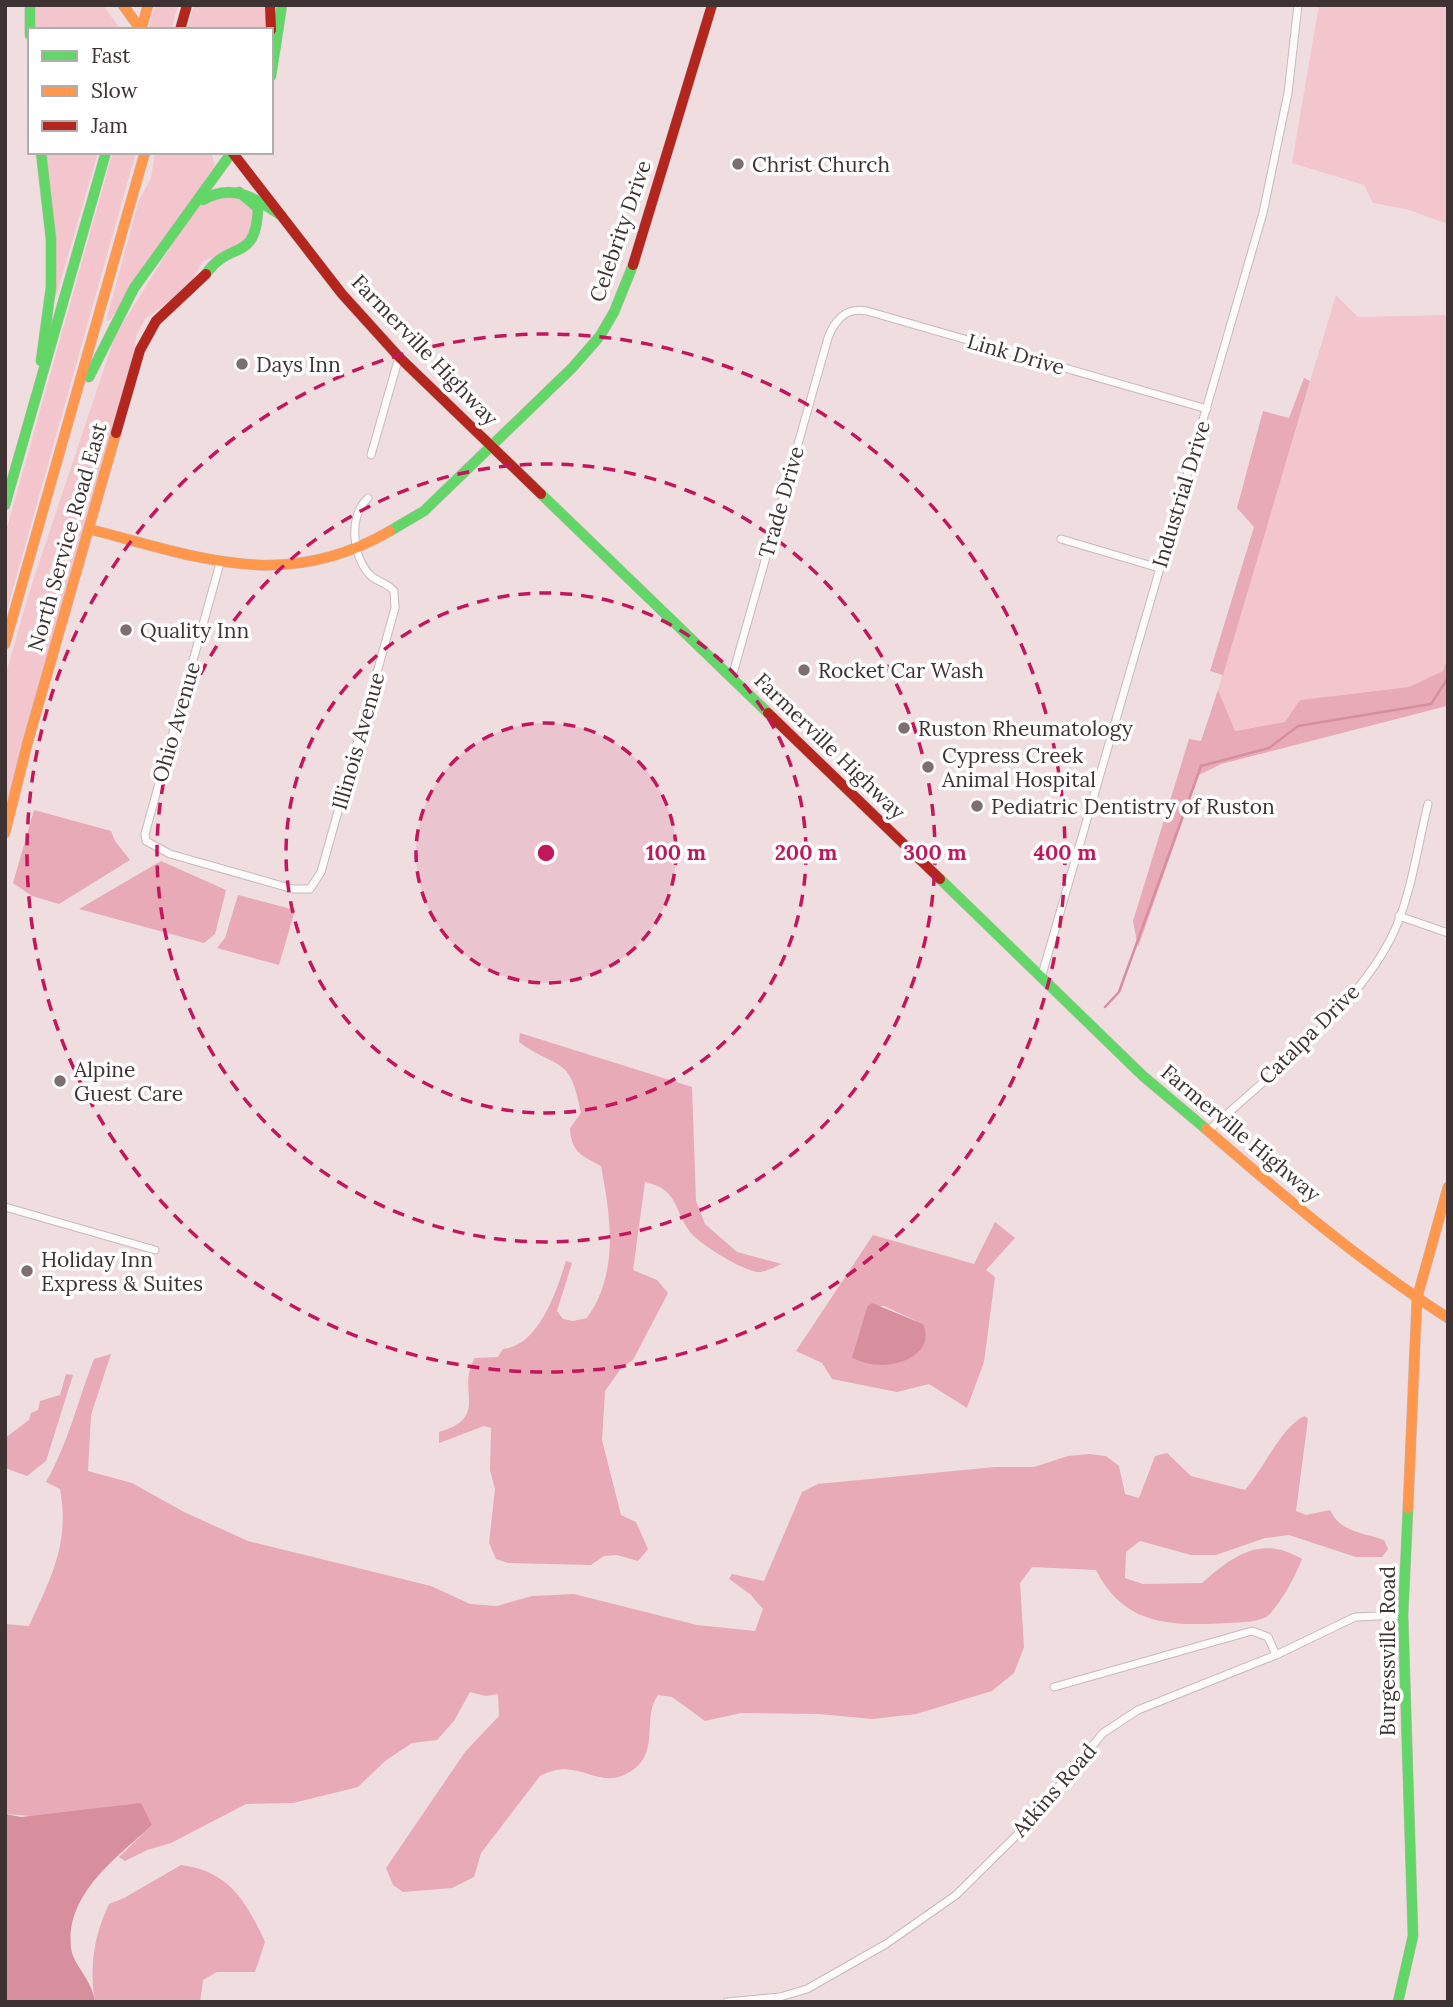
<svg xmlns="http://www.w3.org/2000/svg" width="1453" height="2007" font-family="Lora,serif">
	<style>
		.green { fill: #f3c5cd }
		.forest { fill: #e8aab6; fill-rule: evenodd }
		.water { fill: #d78f9e }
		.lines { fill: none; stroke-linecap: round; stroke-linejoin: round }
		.stream { stroke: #d78f9e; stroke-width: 2.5 }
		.street-casing { stroke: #c8babc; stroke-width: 9 }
		.fast-casing { stroke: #c8babc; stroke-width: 11 }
		.slow-casing { stroke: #c8babc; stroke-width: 11 }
		.jam-casing { stroke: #c8babc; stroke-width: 11 }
		.street { stroke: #fdfafa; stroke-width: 7 }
		.fast { stroke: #63d668; stroke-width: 10 }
		.slow { stroke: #ff974d; stroke-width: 10 }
		.jam { stroke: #b3261e; stroke-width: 10 }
		.ring { fill: none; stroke: #c2185b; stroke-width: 3.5; stroke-dasharray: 12 9 }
		.poi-dot { fill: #7d6e70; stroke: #fff; stroke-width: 2.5 }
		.labels { text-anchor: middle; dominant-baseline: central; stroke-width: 7; stroke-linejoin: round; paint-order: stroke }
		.poi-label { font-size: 21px; fill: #3f3233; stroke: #fff; text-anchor: start }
		.street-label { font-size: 21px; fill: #3f3233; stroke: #fff }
		.centre { fill: #c2185b; stroke: #fff; stroke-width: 3.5 }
		.ring-label { font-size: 21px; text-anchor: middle; font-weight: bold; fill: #c2185b; stroke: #fff; stroke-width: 7; stroke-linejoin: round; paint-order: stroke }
	</style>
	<rect width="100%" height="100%" fill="#efdde0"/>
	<!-- green -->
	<path class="green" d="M34 5H103L121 30H34Z
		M155 5H178L171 30H148Z
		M194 5H265V30H187Z
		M1319 5H1448V224L1406 209 1373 203 1364 185 1292 163Z
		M46 152H98L56 297 55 296Z
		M113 152H136L5 617V535Z
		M155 152H211L215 165 110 320 106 321 139 200 151 178Z
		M235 195 254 207 256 230 234 249 203 261 188 287 145 319 136 336 134 353 5 811V677L29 593 115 336 192 213 207 199Z
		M1336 295 1358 317 1448 315V657L1444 671 1409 687 1301 700 1285 722 1234 731 1218 690Z"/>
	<!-- forest -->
	<path class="forest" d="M1304 378 1310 381 1223 675 1210 671 1254 527 1237 508 1263 411 1289 418Z
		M1448 657 1447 706 1221 764 1199 775 1138 947 1133 921 1189 739 1201 741 1218 690 1235 731 1285 722 1300 700 1409 687 1443 671Z
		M34 810 111 831 115 841 130 860 59 904 32 896 13 883Z
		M161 861 226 890 215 934 204 943 79 909Z
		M238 895 295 910 279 965 217 948 225 938Z
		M520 1033 692 1087 696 1201 705 1224 737 1252 782 1264C776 1266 768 1271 761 1272 747 1274 699 1244 690 1232 673 1208 678 1189 645 1182L633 1270 657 1280 668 1293 633 1360 622 1367 605 1391 602 1440 621 1515 636 1522 648 1549 638 1561 617 1555 604 1556 591 1565 508 1563 496 1559 489 1543 495 1489 490 1470 491 1428 484 1426 439 1443V1432C491 1417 455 1389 475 1358L498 1357 503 1349C539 1346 557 1290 566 1261L572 1263 557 1311 563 1319 573 1321 587 1318C619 1273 611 1218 601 1166 582 1156 571 1152 570 1128L581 1113C570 1054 559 1071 519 1042Z
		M995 1222 1015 1238 986 1270 995 1277 984 1362 967 1408 929 1384 897 1392 832 1379 822 1363 796 1351 873 1235 974 1264ZM884 1306 923 1324 852 1357 867 1307Z
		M111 1354 91 1415 88 1471 132 1483 184 1512 248 1541 431 1586 470 1604 497 1606 532 1596 574 1594 697 1625 755 1631 763 1609 750 1594 729 1579 732 1574 764 1581 802 1492 818 1484 995 1467H1034L1068 1456 1089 1454 1106 1456 1119 1466 1125 1494 1139 1498 1155 1456 1167 1453 1191 1476 1245 1490C1263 1470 1282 1425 1305 1416L1308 1419 1296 1511 1306 1515 1330 1510C1341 1533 1362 1532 1384 1540L1388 1549 1382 1557H1356L1289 1535 1265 1538 1216 1555H1191L1140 1541 1126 1552 1125 1578 1143 1584 1202 1583C1234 1555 1261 1535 1302 1559 1295 1577 1283 1599 1270 1614 1261 1623 1241 1622 1229 1623 1172 1626 1125 1627 1096 1570L1032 1567 1020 1583 1024 1647 1014 1673 992 1691 916 1714 873 1719 819 1714 741 1713 705 1721 672 1697 658 1695C640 1720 664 1757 624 1775 595 1788 577 1756 540 1776L481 1853 474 1877 452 1888 403 1892 393 1885 386 1868 465 1752 499 1716 498 1694 486 1696 470 1692 454 1721 437 1740 412 1743 385 1761 358 1787 293 1803 246 1804 171 1843 147 1850 125 1861 119 1857 152 1825 5 1814V1624L29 1626C51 1578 70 1543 60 1489L46 1482C68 1444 78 1400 94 1359Z
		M66 1374 73 1375 46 1461 27 1476 5 1468V1438L29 1420 31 1413 38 1410 40 1401 60 1395Z
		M181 1865C229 1871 246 1901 265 1942L255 1972H217L203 1980 200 2002H95C89 1968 94 1935 109 1904L124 1898Z"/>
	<!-- water -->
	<path class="water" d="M872 1303 923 1324C939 1359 880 1376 852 1357L867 1307Z
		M141 1803 152 1825C118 1857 65 1893 71 1948 73 1965 92 1979 95 2002H5V1814L21 1817Z"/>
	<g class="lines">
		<!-- stream -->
		<path class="stream" d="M1105 1007 1119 992 1201 766 1269 748 1298 726 1431 704 1448 678"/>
		<!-- street casing -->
		<g class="street-casing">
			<path id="street" d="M371 455 399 357
				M1061 539 1159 568
				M220 563 145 834 146 841 170 854 293 889H310L321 872 395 608 394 591C388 583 378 582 371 576 352 557 348 516 368 498
				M732 677 828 338C835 319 846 307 867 311L1207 409
				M1399 916 1448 933
				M1041 978 1263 213 1288 93 1298 5
				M1208 1131C1268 1076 1354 1011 1391 938 1411 898 1417 848 1428 804
				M5 1207 155 1250
				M1054 1687 1252 1631 1268 1637 1276 1655
				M727 2002 780 1997 807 1989 886 1944 956 1895 1027 1825 1103 1733 1138 1710 1276 1655 1355 1617 1403 1615"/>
		</g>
		<!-- fast casing -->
		<g class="fast-casing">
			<path id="fast" d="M30 5V35
				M271 76 282 5
				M41 152 51 239V287L41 361
				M203 200C233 182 256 199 282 216
				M206 274C230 239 256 264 258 208L239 192
				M89 377 134 288 232 152
				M541 494 768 713
				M5 505 106 152
				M390 531 424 511 572 368 600 336 614 312 633 265
				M940 879 1143 1076 1206 1129
				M1398 2002 1413 1936 1403 1615 1408 1508"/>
		</g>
		<!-- slow casing -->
		<g class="slow-casing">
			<path id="slow" d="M123 5 141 30
				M141 30 148 5
				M89 529C198 557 284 593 390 531
				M5 644 145 152
				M5 833 28 741 116 433
				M1206 1129C1283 1196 1362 1263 1448 1318
				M1408 1508 1417 1298 1448 1187"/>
		</g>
		<!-- jam casing -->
		<g class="jam-casing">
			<path id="jam" d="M270 5 271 30
				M180 30 187 5
				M232 152 342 294 399 357 541 494
				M633 265 712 5
				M116 433 140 350 156 321 206 274
				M768 713 940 879"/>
		</g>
		<!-- street -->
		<use href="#street" class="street"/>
		<!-- fast -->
		<use href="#fast" class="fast"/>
		<!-- slow -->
		<use href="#slow" class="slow"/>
		<!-- jam -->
		<use href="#jam" class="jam"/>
	</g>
	<!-- distance rings -->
	<circle cx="546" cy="853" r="130" fill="#c2185b" fill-opacity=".12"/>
	<g class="ring">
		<circle cx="546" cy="853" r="130"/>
		<circle cx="546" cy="853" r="260"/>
		<circle cx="546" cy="853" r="389"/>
		<circle cx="546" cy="853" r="519"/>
	</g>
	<!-- markers -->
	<g class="poi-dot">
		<circle cx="738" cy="164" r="7"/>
		<circle cx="242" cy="364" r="7"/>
		<circle cx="126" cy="630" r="7"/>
		<circle cx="804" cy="670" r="7"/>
		<circle cx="904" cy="728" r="7"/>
		<circle cx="928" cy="767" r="7"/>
		<circle cx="977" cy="806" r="7"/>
		<circle cx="60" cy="1081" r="7"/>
		<circle cx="27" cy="1271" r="7"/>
	</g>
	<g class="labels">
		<!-- poi labels -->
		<g class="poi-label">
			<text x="752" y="164">Christ Church</text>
			<text x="256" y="364">Days Inn</text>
			<text x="140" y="630">Quality Inn</text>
			<text x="818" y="670">Rocket Car Wash</text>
			<text x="918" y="728">Ruston Rheumatology</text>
			<text x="942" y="755">Cypress Creek<tspan x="942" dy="24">Animal Hospital</tspan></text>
			<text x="991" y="806">Pediatric Dentistry of Ruston</text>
			<text x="74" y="1069">Alpine<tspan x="74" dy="24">Guest Care</tspan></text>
			<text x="41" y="1259">Holiday Inn<tspan x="41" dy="24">Express &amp; Suites</tspan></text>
		</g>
		<!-- street labels -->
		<g class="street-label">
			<text transform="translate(620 231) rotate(-71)">Celebrity Drive</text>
			<text transform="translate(425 350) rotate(46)">Farmerville Highway</text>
			<text transform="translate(1016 354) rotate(16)">Link Drive</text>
			<text transform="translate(1181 494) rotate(-73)">Industrial Drive</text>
			<text transform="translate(781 502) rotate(-74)">Trade Drive</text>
			<text transform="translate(67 537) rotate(-74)">North Service Road East</text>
			<text transform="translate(176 722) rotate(-74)">Ohio Avenue</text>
			<text transform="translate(358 741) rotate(-74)">Illinois Avenue</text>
			<text transform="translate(830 746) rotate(44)">Farmerville Highway</text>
			<text transform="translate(1309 1034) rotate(-45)">Catalpa Drive</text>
			<text transform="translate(1241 1133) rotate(40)">Farmerville Highway</text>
			<text transform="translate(1387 1651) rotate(-90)">Burgessville Road</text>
			<text transform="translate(1054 1790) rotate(-49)">Atkins Road</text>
		</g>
	</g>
	<circle cx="546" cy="853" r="10" class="centre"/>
	<g class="ring-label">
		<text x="676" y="860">100 m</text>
		<text x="806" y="860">200 m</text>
		<text x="935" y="860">300 m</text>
		<text x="1065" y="860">400 m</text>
	</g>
	<!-- border -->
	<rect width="1453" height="2007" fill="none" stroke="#3f3233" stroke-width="14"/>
	<!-- legend -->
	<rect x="28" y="28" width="245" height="126" fill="#ffffff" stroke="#b2adad" stroke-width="2"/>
	<rect x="42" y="51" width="35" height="10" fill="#63d668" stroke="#b2adad" stroke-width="2"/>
	<text x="91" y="63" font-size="21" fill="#3f3233">Fast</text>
	<rect x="42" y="86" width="35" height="10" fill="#ff974d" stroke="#b2adad" stroke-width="2"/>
	<text x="91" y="98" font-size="21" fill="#3f3233">Slow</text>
	<rect x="42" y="121" width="35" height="10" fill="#b3261e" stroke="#b2adad" stroke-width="2"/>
	<text x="91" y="133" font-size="21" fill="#3f3233">Jam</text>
</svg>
